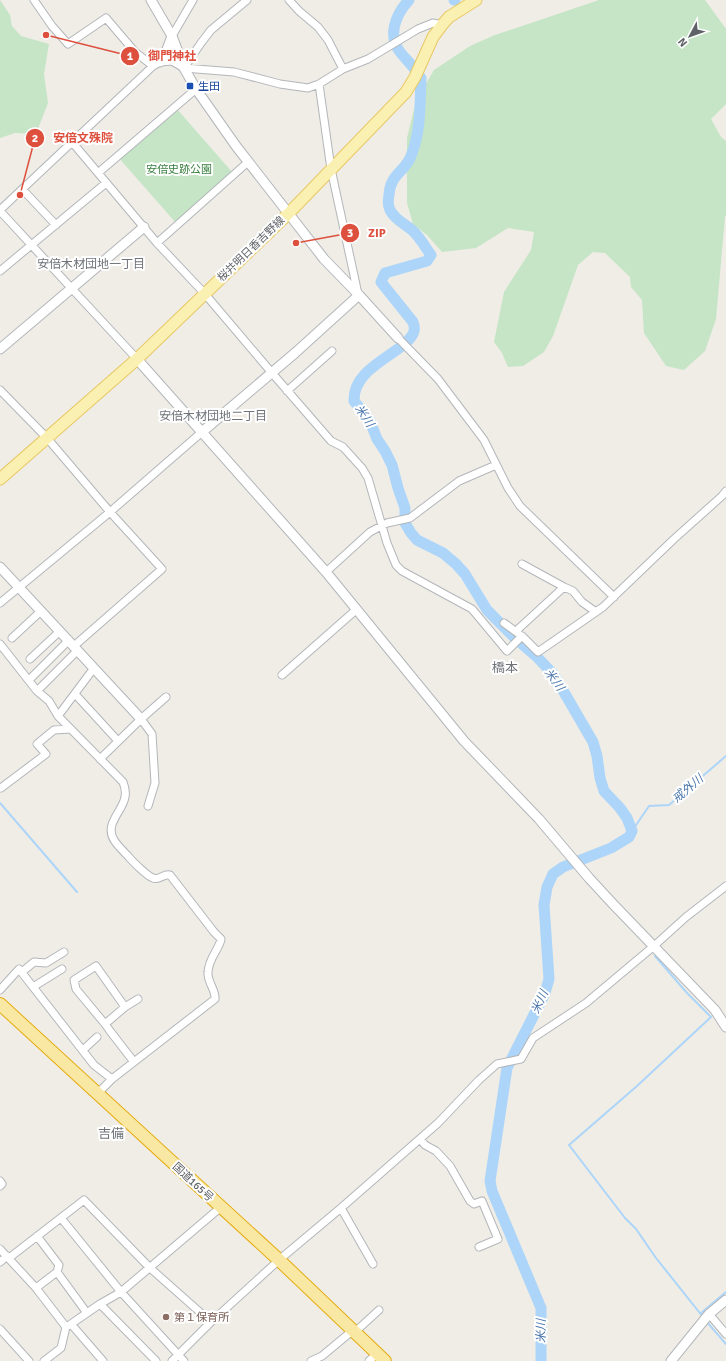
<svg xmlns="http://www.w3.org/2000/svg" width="726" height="1361" font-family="Signika,'Noto Sans JP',sans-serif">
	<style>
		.green { fill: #c5e5c6 }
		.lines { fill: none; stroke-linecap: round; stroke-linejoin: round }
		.stream { stroke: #acd5f9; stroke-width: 2 }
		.river { stroke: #acd5f9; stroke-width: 11 }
		.minor-casing { stroke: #b3b6ba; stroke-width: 9 }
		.tertiary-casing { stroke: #b3b6ba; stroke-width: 11 }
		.primary-casing { stroke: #e8c866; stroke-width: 13 }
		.trunk-casing { stroke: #e6ab10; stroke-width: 14 }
		.minor { stroke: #fff; stroke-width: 7 }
		.tertiary { stroke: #fff; stroke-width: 9 }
		.primary { stroke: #faf0b1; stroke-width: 11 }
		.trunk { stroke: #f8e8a4; stroke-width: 12 }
		.transit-dot { fill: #1a4fb4; stroke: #fff; stroke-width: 1.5 }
		.education-dot { fill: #8d6e63; stroke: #fff; stroke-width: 1.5 }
		.labels { text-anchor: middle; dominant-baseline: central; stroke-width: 4; stroke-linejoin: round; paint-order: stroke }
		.transit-label { font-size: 11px; fill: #164399; stroke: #fff; text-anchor: start }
		.park-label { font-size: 11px; fill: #3a8040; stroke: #fff }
		.street-label { font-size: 11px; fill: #5e6166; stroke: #fff }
		.education-label { font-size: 11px; fill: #785e54; stroke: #fff; text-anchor: start }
		.neighbourhood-label { font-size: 12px; fill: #6f7378; stroke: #fff }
		.water-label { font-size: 12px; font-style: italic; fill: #4975ab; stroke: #fff }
		.quarter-label { font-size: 13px; fill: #6f7378; stroke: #fff }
		.leader { fill: none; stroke: #de503e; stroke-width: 1.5 }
		.callout-dot { fill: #de503e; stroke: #fff; stroke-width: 1.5 }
		.mark-label { font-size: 12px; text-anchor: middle; font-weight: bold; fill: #fff }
		.callout-label { font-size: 12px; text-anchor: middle; font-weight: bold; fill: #de503e; stroke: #fff; stroke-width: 4; stroke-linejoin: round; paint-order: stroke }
	</style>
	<rect width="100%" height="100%" fill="#efede6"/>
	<!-- green -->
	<path class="green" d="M0 0 10 15 12 26 21 36 49 44 44 74 48 103 36 134 15 133 0 138Z
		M599 0H705L726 29V104L711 119 721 137 726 141V215L725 217 716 319 705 351 684 370 666 366 644 333 642 300 631 287 630 277 605 253 593 252 578 265 553 336 544 352 523 366 508 367 502 353 494 342 504 292 531 250 534 232 508 228 476 248 442 252 427 235 413 224 407 203V138L416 101 434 70 470 46 495 35Z
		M176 108 233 173 176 223 118 157Z"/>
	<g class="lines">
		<!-- stream -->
		<path class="stream" d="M0 803 77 892
			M632 831 649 806 669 805 726 756
			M655 956 687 993 711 1017 637 1086 569 1145 625 1218 636 1229 656 1258 703 1317
			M701 1313 726 1292
			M706 1321 726 1344"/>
		<!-- river -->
		<path class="river" d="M409 0C396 14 387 35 400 52 404 57 409 62 413 67
			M454 0H455
			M421 78C420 103 421 132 411 156 405 172 390 174 389 195 388 200 388 206 390 210 395 220 405 224 412 230 420 237 425 247 431 255L427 261 385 273 381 282 413 322C414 325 415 328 414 331 413 337 407 341 403 345 385 360 353 373 354 401L370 421 377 439 385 451 392 465 398 488 405 508V523L411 533 417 540 443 553 456 564 465 574 487 610 513 636 536 656 554 675 593 742 597 756 600 778 604 791 620 808 627 818 632 831 629 837 611 848 563 867 553 874 547 887 544 905 549 979 545 993 507 1068 490 1181 492 1191 541 1308V1361"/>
		<!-- minor casing -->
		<g class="minor-casing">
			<path id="minor" d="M34 0 52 26 68 44 106 18 135 52 153 66
				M289 0 299 11 318 27 328 40 343 69
				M172 36 193 0
				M184 68 201 43 211 30 247 0
				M319 84 331 169 358 294
				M72 142 157 243 205 294 272 373 331 441 343 447 362 468 368 478 387 543 396 565 402 571 472 609 507 651 522 636 538 652 603 607 674 539 722 496 726 491
				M98 173 196 89
				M23 190 56 225
				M0 210 153 66 160 62 172 61 184 68 234 72 280 84 308 88 319 84 343 69 368 59 418 29 433 23 442 25
				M0 211 137 359
				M157 243 248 162
				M0 271 106 183
				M398 338 438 379 484 440 508 488 520 506 614 597
				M0 390 47 438 110 512 162 569 74 646
				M287 391 332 351
				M326 572 370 532 387 523 410 518 459 481 496 465
				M564 587 573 591 582 602 596 612
				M0 603 110 512 202 432
				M504 623 519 634
				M516 631 564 587 522 564
				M12 638 41 611
				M0 644 37 691 49 701 58 716 123 782C125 787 126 792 125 797 123 811 104 824 114 840 117 845 123 851 128 856 132 861 147 876 153 878 159 881 164 873 170 875L214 932 221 939C219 950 209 957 208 972 207 982 216 990 215 999L112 1079 98 1093
				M30 659 60 631
				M282 675 357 609
				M29 680 69 640
				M37 691 78 650
				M75 694 118 741
				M58 716 94 668
				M100 759 141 719
				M1 788 46 754 37 744 54 730 70 729
				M148 806 155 783 152 734 141 719 166 697
				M22 972 34 962 46 963 64 952
				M33 987 62 969
				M0 990 19 969 94 1065 112 1079
				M125 1007 96 966 74 980 76 989 105 1024 110 1031 134 1062
				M105 1024 125 1007 138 999
				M83 1050 97 1037
				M420 1139 425 1145 436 1151 450 1166 470 1201 474 1204 482 1201 498 1239 479 1247
				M0 1181 2 1184 0 1186
				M341 1208 373 1264
				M61 1218 121 1292 184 1361
				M37 1236 59 1265 57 1272
				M0 1249 36 1288 66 1327
				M9 1258 84 1200 150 1268 211 1322
				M0 1262 7 1256
				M36 1288 57 1272 87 1313
				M100 1304 156 1361
				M709 1314 726 1334
				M71 1324 103 1361
				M66 1327 71 1324 100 1304 121 1292 221 1207
				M0 1329 29 1361
				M355 1332 379 1310
				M44 1361 61 1348 66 1327
				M172 1361 211 1322 279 1260 341 1208 438 1123 479 1080 497 1064 521 1059 533 1038 586 1003 654 946 686 917 726 886
				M311 1361 322 1356 352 1331
				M369 1361 377 1354"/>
		</g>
		<!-- tertiary casing -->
		<g class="tertiary-casing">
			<path id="tertiary" d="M151 0 172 36 184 68 196 89 236 146 324 259 359 295 295 353 202 432
				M160 62 166 52 172 36
				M359 295 398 338
				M0 349 144 227
				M137 359 326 572 464 741 539 819 589 878 613 904 715 1010 726 1027
				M0 567 141 719
				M671 1361 709 1314 726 1300"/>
		</g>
		<!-- primary casing -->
		<g class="primary-casing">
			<path id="primary" d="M0 479 137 359 288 214 406 92 415 77 433 37 442 25 449 17 476 0"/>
		</g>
		<!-- trunk casing -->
		<g class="trunk-casing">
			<path id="trunk" d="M0 1004 279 1260 385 1361"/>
		</g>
		<!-- minor -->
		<use href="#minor" class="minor"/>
		<!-- tertiary -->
		<use href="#tertiary" class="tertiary"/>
		<!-- primary -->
		<use href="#primary" class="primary"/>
		<!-- trunk -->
		<use href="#trunk" class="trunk"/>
	</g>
	<!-- markers -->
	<rect class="transit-dot" x="186" y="82" width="8" height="8" rx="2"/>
	<circle class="education-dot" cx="166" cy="1317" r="4"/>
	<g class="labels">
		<!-- transit labels -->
		<g class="transit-label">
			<text x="198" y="86">生田</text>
		</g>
		<!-- park labels -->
		<g class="park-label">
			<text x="179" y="169">安倍史跡公園</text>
		</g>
		<!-- street labels -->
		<g class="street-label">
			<text transform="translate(251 249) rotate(-44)">桜井明日香吉野線</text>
			<text transform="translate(193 1182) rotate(43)">国道165号</text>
		</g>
		<!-- education labels -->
		<g class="education-label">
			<text x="174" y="1317">第１保育所</text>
		</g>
		<!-- neighbourhood labels -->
		<g class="neighbourhood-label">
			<text x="91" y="264">安倍木材団地一丁目</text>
			<text x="213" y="416">安倍木材団地二丁目</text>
		</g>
		<!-- water labels -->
		<g class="water-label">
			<text transform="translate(364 416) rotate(56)">米川</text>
			<text transform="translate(554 680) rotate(54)">米川</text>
			<text transform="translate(688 789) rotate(-40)">戒外川</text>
			<text transform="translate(540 1002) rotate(-66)">米川</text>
			<text transform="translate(541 1331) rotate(-90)">米川</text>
		</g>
		<!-- quarter labels -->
		<g class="quarter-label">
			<text x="505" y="668">橋本</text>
			<text x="111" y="1134">吉備</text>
		</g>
	</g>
	<!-- callouts -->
	<path class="leader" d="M46 35L130 56M20 195L35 138M296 243L350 233"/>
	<g class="callout-dot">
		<circle cx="46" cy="35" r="4"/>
		<circle cx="20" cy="195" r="4"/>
		<circle cx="296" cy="243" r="4"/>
		<circle cx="130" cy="56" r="10"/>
		<circle cx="35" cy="138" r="10"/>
		<circle cx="350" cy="233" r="10"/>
	</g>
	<g class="mark-label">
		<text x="130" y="60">1</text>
		<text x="35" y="142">2</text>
		<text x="350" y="237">3</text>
	</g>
	<g class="callout-label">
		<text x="172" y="60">御門神社</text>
		<text x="83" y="142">安倍文殊院</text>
		<text x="377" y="237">ZIP</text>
	</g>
	<!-- north arrow -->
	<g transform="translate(690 36) rotate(229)" stroke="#ffffff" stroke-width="3" paint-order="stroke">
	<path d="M0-3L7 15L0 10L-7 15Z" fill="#5e6166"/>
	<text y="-6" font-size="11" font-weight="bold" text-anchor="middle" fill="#5e6166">N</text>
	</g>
</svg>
